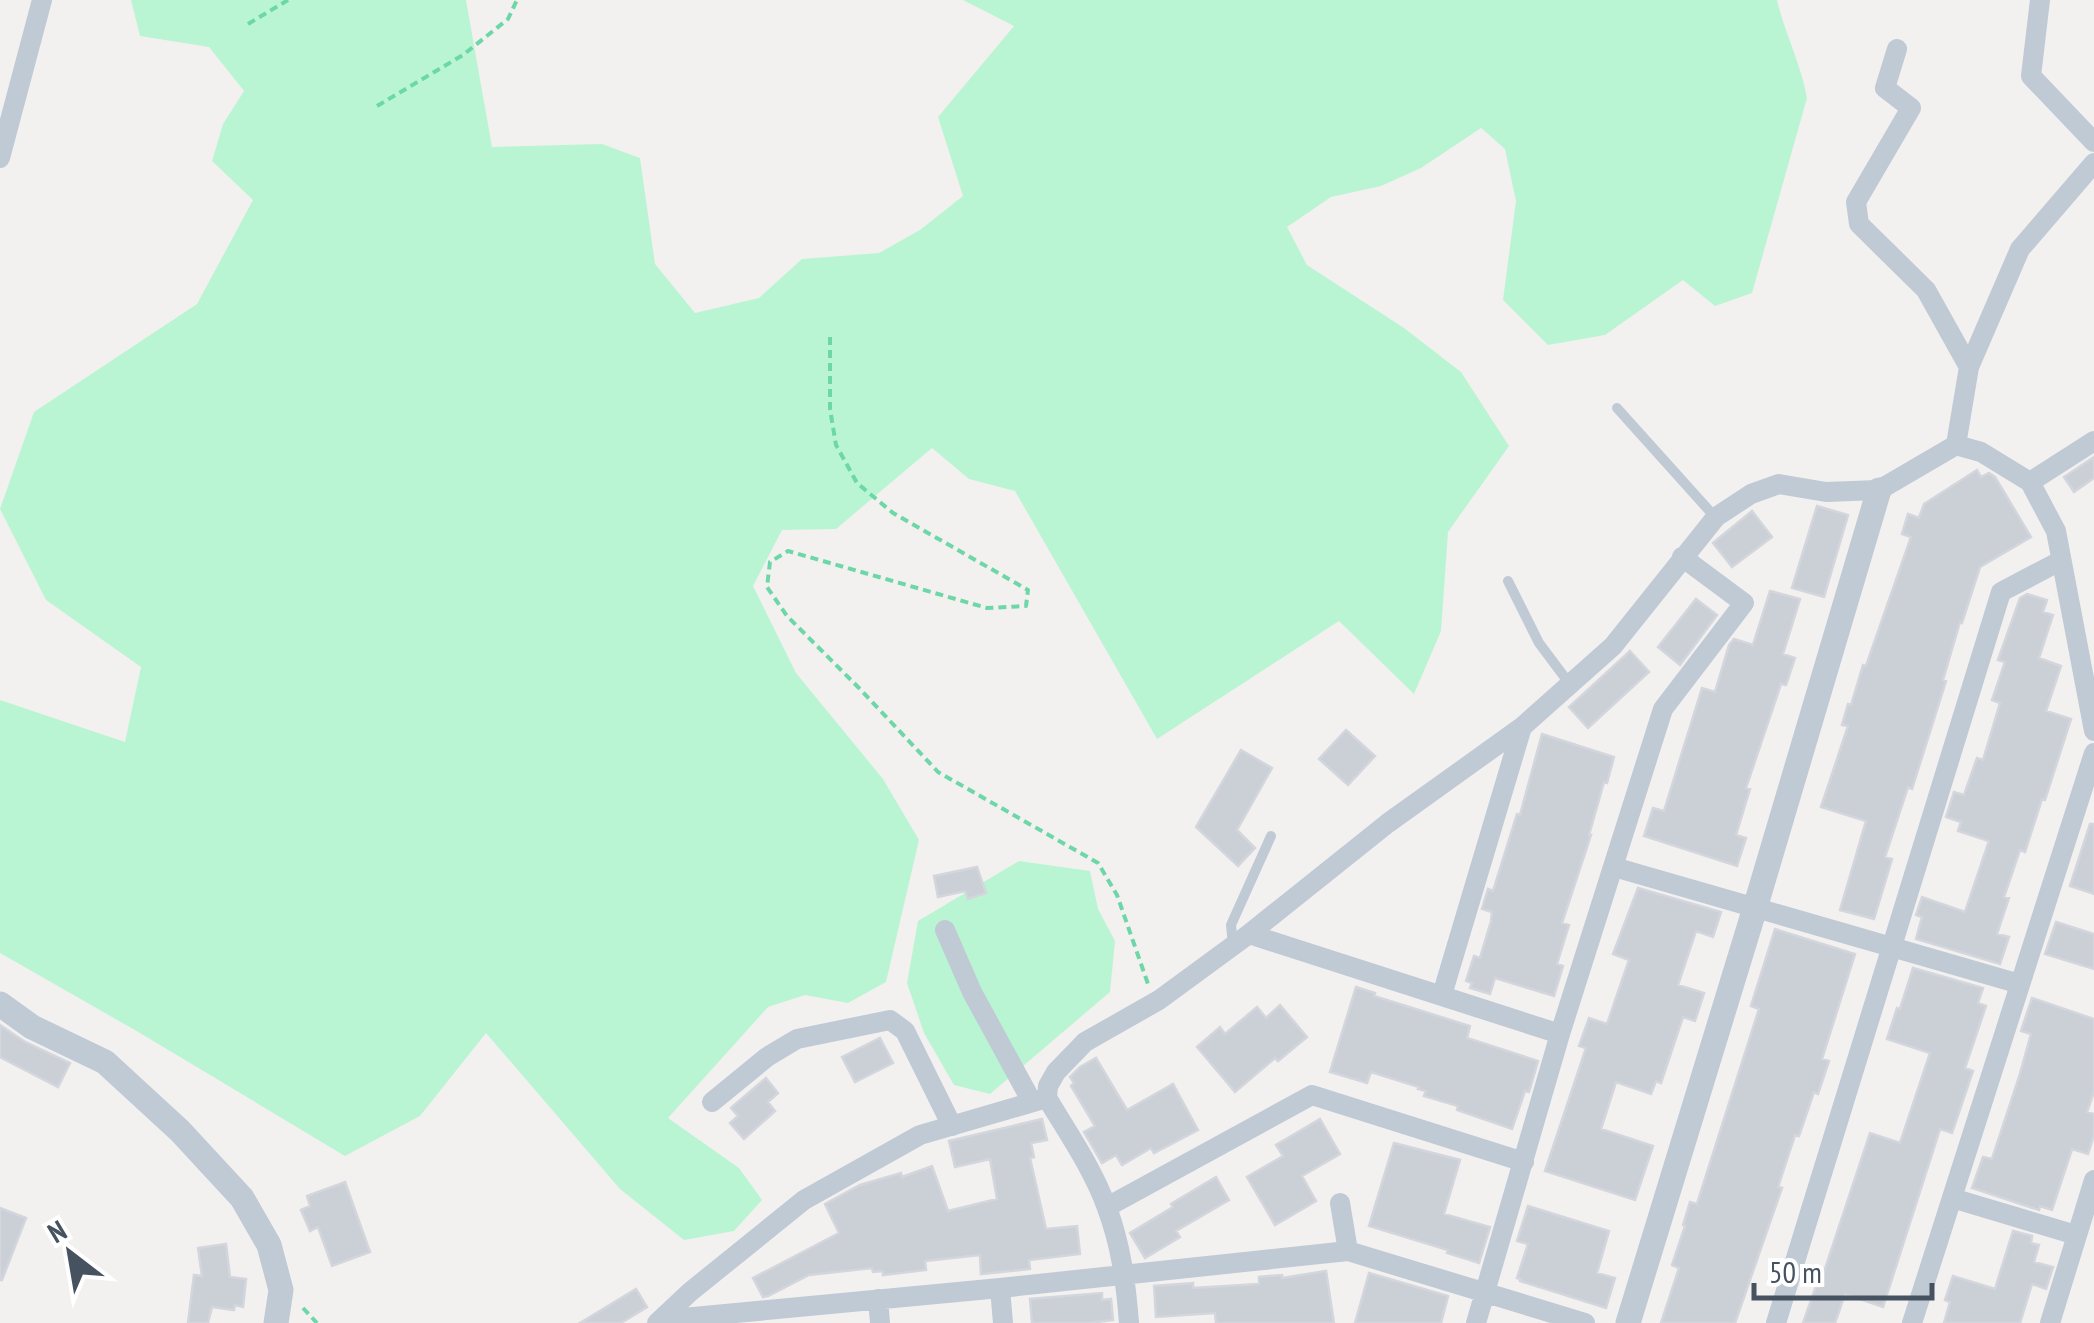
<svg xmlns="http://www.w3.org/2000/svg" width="2094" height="1323" font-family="'PT Sans Narrow',sans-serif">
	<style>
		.green { fill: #baf5d3 }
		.building { fill: #cbcfd6; stroke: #d3d6dc; stroke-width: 2.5 }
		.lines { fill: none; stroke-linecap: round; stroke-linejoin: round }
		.path { stroke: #6dd7a8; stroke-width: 4; stroke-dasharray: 8 5; stroke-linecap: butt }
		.service { stroke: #bfcad4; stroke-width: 10 }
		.minor { stroke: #bfcad4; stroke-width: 20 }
		.tertiary { stroke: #bfcad4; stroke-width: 25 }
	</style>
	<rect width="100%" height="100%" fill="#f3f0f0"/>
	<!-- green -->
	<path class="green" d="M131 0H466L492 147 602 144 640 158 655 264 695 313 759 298 802 259 879 253 920 230 963 196 938 117 1014 26 963 0H1777C1785 34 1801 64 1807 98L1752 293 1715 306 1683 280 1605 335 1548 345 1503 300 1516 201 1505 149 1481 128 1421 168 1381 186 1331 197 1287 227 1307 265 1404 328 1461 372 1509 446 1448 532 1441 631 1414 694 1339 621 1157 739 1015 491 969 479 932 448 836 529 782 530 753 586 796 673 883 779 919 840 886 982 848 1003 805 995 768 1007 668 1118 739 1168 762 1200 734 1231 684 1240 620 1189 486 1033 420 1116 345 1156 140 1033 0 953V700L125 742 141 667 46 600 0 509 34 412 197 304 253 200 212 161 223 124 244 91 209 47 140 36Z
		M1019 861 1090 871 1098 909 1115 941 1110 992 990 1094 954 1085 924 1033 907 983 918 921Z"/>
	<!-- building -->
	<path class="building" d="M2094 457V478L2074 492 2064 477Z
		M1977 470 1981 477 1989 473 1995 477 2031 537 1980 567 1962 623 1960 622 1943 680 1946 681 1912 789 1908 787 1885 857 1892 859 1874 919 1840 910 1866 821 1821 807 1848 726 1842 725 1848 704 1851 705 1863 665 1866 666 1911 537 1902 534 1908 514 1919 518 1924 504Z
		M1817 506 1848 515 1824 597 1792 588Z
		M1752 511 1772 537 1732 567 1713 543Z
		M1770 591 1800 599 1783 654 1795 658 1786 685 1781 684 1746 788 1750 789 1736 835 1746 838 1737 866 1644 836 1653 808 1664 811 1702 688 1715 692 1729 645 1734 639 1753 645Z
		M2027 594 2047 600 2043 612 2053 615 2039 658 2061 666 2046 711 2071 719 2045 800 2042 799 2025 852 2020 850 2004 897 2009 898 1997 934 2009 937 2000 964 1916 939 1922 917 1916 915 1922 897 1965 912 1989 841 1958 831 1961 822 1946 817 1954 792 1964 795 1977 758 1983 760 2000 703 1992 700 2005 662 1998 660 2020 598Z
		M1696 599 1717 615 1680 665 1658 647Z
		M1630 651 1649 672 1588 728 1569 707Z
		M1346 730 1375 756 1348 785 1319 759Z
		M1542 734 1614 757 1607 783 1604 782 1589 835H1591L1562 923 1569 925 1557 964 1563 966 1554 996 1495 978 1490 994 1470 988 1472 983 1466 981 1474 956 1480 958 1491 921 1492 912 1482 909 1488 889 1493 891 1517 814 1520 815Z
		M1241 750 1272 768 1237 830 1255 848 1238 866 1196 827Z
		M2090 824H2094V894L2070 886Z
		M977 867 986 893 968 899 965 891 938 897 934 876Z
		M1638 888 1721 912 1713 937 1696 931 1678 985 1704 993 1695 1021 1683 1017 1661 1083 1656 1081 1651 1094 1616 1082 1601 1129 1653 1146 1635 1200 1545 1171 1586 1048 1579 1046 1589 1018 1607 1024 1629 960 1613 954Z
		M2056 922 2094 934V969L2045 954Z
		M1775 929 1855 954 1822 1059 1829 1061 1818 1094 1814 1092 1799 1136 1795 1135 1778 1187 1782 1188 1735 1323H1661L1679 1268 1672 1265 1685 1226 1683 1225 1690 1202 1697 1204 1759 1009 1751 1006Z
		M1913 968 1983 988 1978 1003 1986 1006 1965 1068 1973 1071 1952 1133 1940 1129 1883 1307 1845 1294 1835 1323H1803L1816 1286 1819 1287 1870 1133 1900 1143 1930 1053 1887 1039 1897 1008 1900 1009Z
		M1356 987 1375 993 1374 996 1470 1026 1467 1038 1538 1061 1529 1092 1525 1091 1512 1129 1457 1110 1458 1106 1424 1096 1426 1091 1418 1089 1419 1087 1371 1072 1367 1083 1330 1072Z
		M2032 998 2094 1019V1092L2087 1112 2094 1114V1135L2088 1154 2072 1149 2052 1210 2040 1206 2039 1210 1972 1188 1983 1157 1992 1159 2019 1077 2031 1034 2021 1031Z
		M1280 1005 1307 1037 1278 1061 1275 1058 1235 1092 1197 1047 1220 1027 1225 1034 1257 1007 1266 1018Z
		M0 1025 25 1042 70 1063 58 1087 0 1057Z
		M880 1038 893 1063 855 1082 842 1057Z
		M1096 1058 1127 1110 1173 1084 1198 1130 1154 1153 1151 1148 1122 1165 1116 1155 1102 1163 1084 1132 1095 1126 1071 1086 1074 1083 1070 1077 1080 1067Z
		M766 1078 778 1093 768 1102 775 1111 744 1139 730 1123 738 1116 731 1108Z
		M1042 1119 1047 1140 1031 1143 1034 1157 1030 1158 1046 1229 1077 1226 1080 1254 1029 1260 1030 1269 981 1274 980 1255 925 1261 926 1270 883 1275V1271L873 1272 872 1268 809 1275 768 1296 763 1297 753 1278 839 1233 825 1204 860 1185 901 1173 902 1177 932 1166 948 1211 997 1199 990 1159 955 1167 949 1141Z
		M1320 1119 1340 1154 1302 1176 1316 1201 1275 1225 1247 1177 1283 1156 1276 1145Z
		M1394 1143 1460 1160 1444 1214 1490 1227 1479 1263 1447 1253 1448 1250 1369 1226Z
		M1216 1177 1229 1200 1176 1231 1180 1237 1145 1258 1130 1233 1173 1207 1171 1204Z
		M345 1182 370 1252 332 1266 318 1227 310 1231 301 1210 310 1206 307 1196Z
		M1528 1206 1609 1231 1597 1273 1615 1278 1606 1308 1520 1281 1521 1279 1517 1278 1528 1244 1517 1241Z
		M0 1208 26 1218 2 1280H0Z
		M2013 1231 2032 1236 2031 1243 2039 1245 2034 1262 2053 1267 2046 1289 2032 1284 2020 1323H1944L1950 1302 1945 1300 1953 1276 1995 1289Z
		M226 1244 230 1277 246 1279 243 1307 235 1305 234 1310 212 1307 208 1323H188L194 1275 202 1276 198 1248Z
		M1326 1271 1334 1323H1216L1215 1313 1156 1317 1154 1286 1193 1283V1288L1259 1284V1277L1282 1275V1278Z
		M1369 1273 1448 1296 1441 1323H1355Z
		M636 1289 647 1307 621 1323H580Z
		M1102 1293V1300L1111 1299 1113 1320 1089 1323H1032L1030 1299Z"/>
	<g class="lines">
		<!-- path -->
		<path class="path" d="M248 24 288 0
			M377 106 463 55 508 19 517 0
			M830 337V409L836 445 857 483 893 513 1028 590 1026 606 987 608 788 551 770 562 767 587 787 616 859 688 938 772 1098 863 1117 895 1148 984
			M303 1308 317 1323"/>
		<!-- service -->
		<path class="service" d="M1617 408 1715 517
			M1508 581 1539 643 1569 683
			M1233 945 1231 925 1271 836"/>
		<!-- minor -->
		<path class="minor" d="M2040 0 2031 76 2094 142
			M1897 49 1885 88 1911 108 1856 202 1859 224 1926 290 1969 367
			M0 158 42 0
			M1956 445 1969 367 2020 249 2094 163
			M2030 482 2094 441
			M1614 867 2020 984
			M945 930 972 992 1032 1102
			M1249 934 1560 1034
			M1442 995 1522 727
			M1047 1098C1068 1133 1093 1169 1107 1208 1121 1245 1126 1284 1129 1323
			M712 1102 767 1057 797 1039 890 1020 905 1031 952 1126
			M1952 1198 2076 1235
			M1340 1203 1348 1251
			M1107 1207 1312 1095 1524 1162
			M1000 1288 1003 1323
			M878 1299 880 1323
			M662 1320 1000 1288 1348 1251 1585 1323
			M657 1323 690 1292 804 1200 920 1135 1047 1098 1048 1086 1056 1072 1085 1042 1159 1000 1249 934 1388 823 1522 727 1613 646 1716 517 1751 494 1779 484 1826 492 1879 490 1956 445 1981 452 2030 482 2056 531 2094 731
			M1476 1323 1560 1034 1663 709 1744 603 1682 557
			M1776 1323 2001 592 2060 561
			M1912 1323 2094 753
			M2050 1323 2094 1180"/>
		<!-- tertiary -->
		<path class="tertiary" d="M0 1004 32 1027 105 1062 180 1131 242 1198 269 1245 281 1290 276 1323
			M1628 1323 1755 908 1879 490"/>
	</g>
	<!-- north arrow -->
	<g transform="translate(70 1253) rotate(329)" stroke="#ffffff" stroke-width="8" paint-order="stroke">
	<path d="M0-8L18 38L0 25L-18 38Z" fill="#465260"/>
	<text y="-15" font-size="28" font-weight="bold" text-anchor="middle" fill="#465260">N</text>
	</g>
	<!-- scale -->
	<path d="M1754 1283v15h178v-15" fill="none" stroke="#465260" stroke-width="5"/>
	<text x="1769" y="1283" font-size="30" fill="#465260" stroke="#ffffff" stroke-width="8" paint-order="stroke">50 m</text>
</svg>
